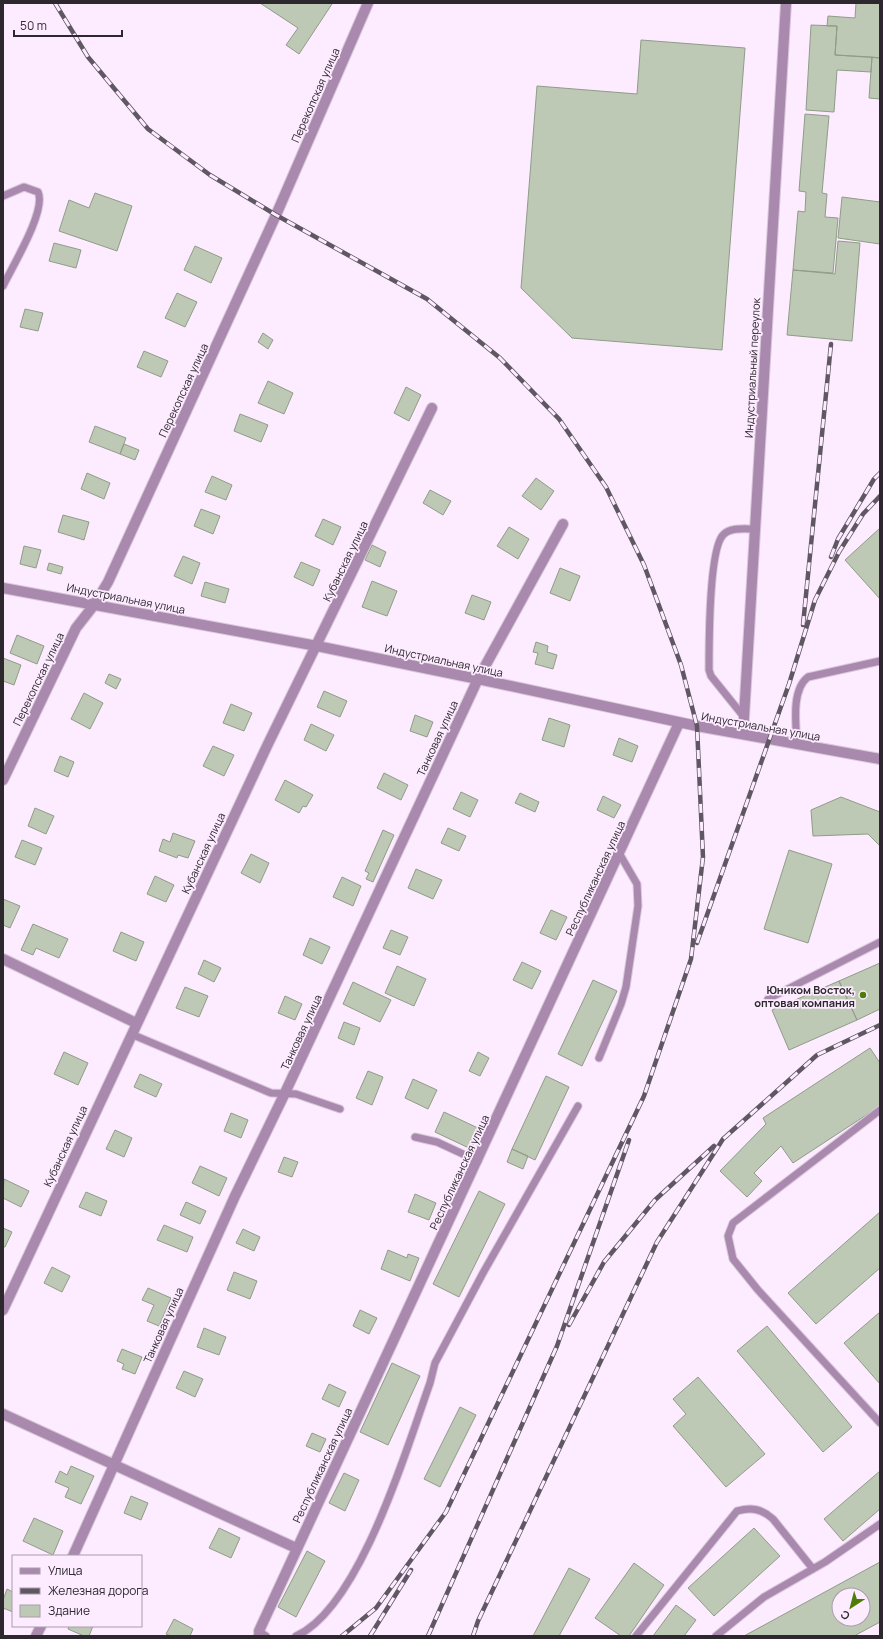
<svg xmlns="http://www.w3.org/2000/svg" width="883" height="1639" font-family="Manrope,sans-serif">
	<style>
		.building { fill: #bdc9b4; stroke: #909c88; fill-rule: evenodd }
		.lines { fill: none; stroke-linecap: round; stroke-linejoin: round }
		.lane-casing { stroke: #d8c8d9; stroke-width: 9 }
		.street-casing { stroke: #d8c8d9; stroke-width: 12 }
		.lane { stroke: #a989ad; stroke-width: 7 }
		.street { stroke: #a989ad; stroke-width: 10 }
		.rail-casing { stroke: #5f5761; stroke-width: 4.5 }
		.rail { stroke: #fdebff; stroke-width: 3; stroke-dasharray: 9; stroke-linecap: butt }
		.poi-dot { fill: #4e7d07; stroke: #fdebff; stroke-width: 1.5 }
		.labels { text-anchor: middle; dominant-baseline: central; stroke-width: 3.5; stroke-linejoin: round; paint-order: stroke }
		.street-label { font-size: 11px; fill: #2d272e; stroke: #fdebff }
		.poi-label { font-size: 11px; font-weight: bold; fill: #2d272e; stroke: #fdebff; text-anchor: end }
	</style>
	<rect width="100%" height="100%" fill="#fdebff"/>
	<!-- building -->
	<path class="building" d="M260 3H331L332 4 299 54 286 45 298 28Z
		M856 3H880V58L835 55 837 26H827L828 16 855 18Z
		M811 25 837 26 835 55 872 57 871 72 837 70 834 112 806 110Z
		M641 40 745 48 722 350 572 338 521 288 537 86 637 94Z
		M872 57 880 58V99L869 98Z
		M805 114 829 116 822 193 827 194 825 217 838 218 833 273 793 270 798 211 805 212 806 192 799 191Z
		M95 193 132 206 117 251 59 231 69 200 89 208Z
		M842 197 880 202V244L838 238Z
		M838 241 860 243 852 341 787 335 793 270 835 274Z
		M54 243 81 250 76 268 49 261Z
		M195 246 222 258 211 283 184 270Z
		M177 293 197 302 185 327 165 318Z
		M25 309 43 313 38 331 20 327Z
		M263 333 273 340 268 349 258 342Z
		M144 351 168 361 161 377 137 367Z
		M268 381 293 393 284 414 258 403Z
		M406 387 421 395 409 421 394 413Z
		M240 414 268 425 261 442 234 431Z
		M95 426 126 438 120 454 89 442Z
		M124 444 139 450 135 460 120 454Z
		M87 473 110 483 104 499 81 489Z
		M212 476 232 485 226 500 205 492Z
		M536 478 554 491 541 510 522 496Z
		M430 490 451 501 443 515 423 503Z
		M201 509 220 516 213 534 194 526Z
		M63 515 89 522 84 540 58 532Z
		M323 519 341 527 333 545 315 536Z
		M509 527 529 539 518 559 497 546Z
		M880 528V599L845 560Z
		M372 545 386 552 380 567 365 560Z
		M24 546 41 550 36 568 20 564Z
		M183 556 200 563 192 584 174 576Z
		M301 562 320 570 313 586 294 577Z
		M49 563 63 567 61 574 47 570Z
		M560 568 580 576 570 601 550 593Z
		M372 581 397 591 387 616 362 607Z
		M205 582 229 589 225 603 201 596Z
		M472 595 491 602 484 620 465 613Z
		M17 635 44 646 37 664 10 653Z
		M536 642 548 646 547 652 557 655 553 669 535 664 538 653 533 652Z
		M3 658 21 665 14 685 3 681Z
		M109 674 121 679 116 689 105 683Z
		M324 691 347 701 340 717 317 707Z
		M84 693 103 703 90 729 71 719Z
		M231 704 252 713 244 731 223 723Z
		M415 715 433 722 427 737 410 731Z
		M549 718 570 725 564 747 542 740Z
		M311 724 334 735 326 751 304 740Z
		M619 738 638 746 632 762 613 755Z
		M213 746 234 755 224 776 203 766Z
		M60 756 74 762 68 777 54 771Z
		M384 773 408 785 401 800 377 788Z
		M285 780 313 795 306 807 303 806 299 813 275 800Z
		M461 792 478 800 470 817 453 809Z
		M520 793 539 802 535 812 515 803Z
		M603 796 621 805 614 818 597 810Z
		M841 797 880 812V846L868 834 813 836 811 810Z
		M35 808 54 816 46 834 28 826Z
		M448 828 466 836 459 851 441 843Z
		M383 830 394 835 373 882 366 879 369 873 365 871Z
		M173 833 195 841 188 858 178 855 177 858 159 851 163 839 170 842Z
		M22 840 42 848 35 865 15 857Z
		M789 850 832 864 808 943 764 929Z
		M251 854 269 863 260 883 241 873Z
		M416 869 442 880 433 899 408 888Z
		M155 876 174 885 166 902 147 894Z
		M342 877 361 886 353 906 333 897Z
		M3 899 20 906 10 928 3 925Z
		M551 910 567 917 556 940 540 933Z
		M33 924 68 939 59 958 36 948 33 955 21 950Z
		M391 930 408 937 400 955 383 948Z
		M121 932 144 942 136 961 113 951Z
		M310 938 330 947 322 964 303 955Z
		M204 960 221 968 214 982 198 974Z
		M522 962 541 971 532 989 513 980Z
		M880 963V1009L857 1020 839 981Z
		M397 966 426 979 414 1006 385 993Z
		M593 980 617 991 582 1066 558 1054Z
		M839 981 857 1020 789 1050 772 1010Z
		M353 982 391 1000 380 1022 343 1004Z
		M185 987 208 996 199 1017 176 1008Z
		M285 996 302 1004 295 1020 278 1013Z
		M344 1022 360 1028 354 1045 338 1038Z
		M870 1048 880 1063V1106L793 1163 781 1146 754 1173 762 1181 747 1197 720 1171 766 1124 763 1118Z
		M64 1052 88 1063 78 1085 54 1074Z
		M478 1052 489 1058 480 1076 469 1071Z
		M368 1071 383 1077 372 1105 356 1098Z
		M140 1074 162 1084 156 1097 134 1087Z
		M546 1076 569 1087 535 1160 512 1149Z
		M413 1079 437 1090 428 1109 405 1098Z
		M444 1112 480 1129 471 1149 435 1132Z
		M231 1113 248 1120 241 1138 224 1131Z
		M115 1130 132 1138 124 1157 106 1149Z
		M512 1149 528 1156 523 1169 507 1162Z
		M284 1157 298 1162 292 1177 278 1172Z
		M200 1166 227 1178 219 1196 192 1183Z
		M4 1179 29 1191 21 1207 3 1198Z
		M479 1191 505 1204 459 1297 433 1284Z
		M86 1192 107 1201 101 1216 79 1207Z
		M415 1194 436 1203 429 1220 408 1212Z
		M186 1202 206 1211 200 1224 180 1215Z
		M880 1212V1268L816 1324 788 1293Z
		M164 1225 193 1237 187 1252 157 1240Z
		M3 1228 12 1232 5 1247H3Z
		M243 1229 260 1237 254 1251 236 1243Z
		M388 1250 407 1258 408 1254 419 1258 410 1281 381 1269Z
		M52 1267 70 1276 62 1292 44 1283Z
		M234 1272 257 1281 250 1299 227 1290Z
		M148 1288 171 1298 159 1326 147 1321 154 1305 142 1300Z
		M360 1310 377 1318 369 1334 353 1326Z
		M880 1312V1384L844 1343Z
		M767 1326 852 1427 823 1452 737 1351Z
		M204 1328 226 1337 219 1355 197 1347Z
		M122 1349 142 1357 135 1374 122 1369 124 1364 117 1361Z
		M392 1363 420 1376 388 1445 360 1432Z
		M184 1371 203 1379 195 1397 176 1388Z
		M698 1377 765 1454 726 1487 673 1426 686 1414 673 1399Z
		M329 1384 346 1392 339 1407 322 1399Z
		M460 1407 476 1415 440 1487 424 1479Z
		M312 1433 326 1439 320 1452 306 1446Z
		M71 1466 94 1476 81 1504 65 1497 69 1488 55 1482 60 1471 67 1475Z
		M880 1471V1509L843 1541 824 1519Z
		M344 1473 359 1480 345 1511 329 1503Z
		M131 1496 148 1503 141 1520 124 1513Z
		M34 1518 63 1531 53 1555 23 1541Z
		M219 1528 240 1538 231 1558 209 1548Z
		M754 1528 780 1556 714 1616 688 1588Z
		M307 1551 325 1561 296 1617 278 1607Z
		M880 1562V1622L854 1636H744ZM839 1595H863V1619H839Z
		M634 1563 664 1585 629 1636H621L595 1618Z
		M569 1568 590 1579 559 1636H533Z
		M7 1589 13 1592V1612L3 1608V1600Z
		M676 1605 696 1620 684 1636H653Z
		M174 1619 193 1629 190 1636H171L166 1634Z
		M69 1626H93L89 1636H84L68 1629Z"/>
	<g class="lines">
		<!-- lane casing -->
		<g class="lane-casing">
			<path id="lane" d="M3 196 24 187 38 192C47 210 12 267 3 286
				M744 717 711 676 709 670C709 646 709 550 723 535 730 527 745 529 755 529
				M797 744C796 724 791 690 808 677L880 661
				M768 999 880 942
				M131 1034 271 1093 296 1094 340 1109
				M599 1058 621 1004 626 987 638 906 637 884 619 853
				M880 1110 733 1223 728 1236 733 1259 758 1290 880 1423
				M415 1137 437 1142 478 1161
				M257 1636 259 1631 266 1636
				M296 1636C360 1608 407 1447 430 1383L435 1363 483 1273 578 1106
				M636 1636 737 1511C752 1507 762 1509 773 1519L813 1569
				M716 1636 764 1597 825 1562 880 1524"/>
		</g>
		<!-- street casing -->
		<g class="street-casing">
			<path id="street" d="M3 588 317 646 478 679 697 726 880 759
				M743 734 786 3
				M3 780 76 628 94 605 108 582 276 215 368 3
				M3 959 136 1023
				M3 1310 267 746 432 408
				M3 1414 296 1548
				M73 1556 235 1196 284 1095 478 679 563 524
				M259 1631 679 723
				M36 1636 41 1626"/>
		</g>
		<!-- lane -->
		<use href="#lane" class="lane"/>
		<!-- street -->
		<use href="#street" class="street"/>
		<!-- rail casing -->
		<g class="rail-casing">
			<path id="rail" d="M55 3 88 57 148 129 210 175 276 215 427 299 500 358 559 419 606 487 644 565 681 665 697 726 703 857 691 959 644 1096 446 1512 376 1608 342 1636
				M831 557 838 539 874 479 880 473
				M803 625 831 344
				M697 943 789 684 815 600 839 552 863 514 880 496
				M569 1325 604 1262 655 1200 714 1146
				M370 1636 411 1570
				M428 1636 557 1346 629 1140
				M473 1636 478 1621 657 1242 723 1139 817 1055 880 1025"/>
		</g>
		<!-- rail -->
		<use href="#rail" class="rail"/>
	</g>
	<!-- markers -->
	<circle class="poi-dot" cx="863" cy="995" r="4"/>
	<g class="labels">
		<!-- street labels -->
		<g class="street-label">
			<text transform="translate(315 95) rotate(-66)">Перекопская улица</text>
			<text transform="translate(752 368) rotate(-87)">Индустриальный переулок</text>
			<text transform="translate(183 390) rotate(-65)">Перекопская улица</text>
			<text transform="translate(345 561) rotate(-64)">Кубанская улица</text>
			<text transform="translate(126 598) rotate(11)">Индустриальная улица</text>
			<text transform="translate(444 660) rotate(12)">Индустриальная улица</text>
			<text transform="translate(38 679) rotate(-64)">Перекопская улица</text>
			<text transform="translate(761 726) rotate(10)">Индустриальная улица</text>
			<text transform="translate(437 738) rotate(-65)">Танковая улица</text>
			<text transform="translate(203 853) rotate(-65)">Кубанская улица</text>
			<text transform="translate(595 878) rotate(-65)">Республиканская улица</text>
			<text transform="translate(301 1032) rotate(-65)">Танковая улица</text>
			<text transform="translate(65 1146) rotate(-65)">Кубанская улица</text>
			<text transform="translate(459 1172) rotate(-65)">Республиканская улица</text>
			<text transform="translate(163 1325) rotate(-66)">Танковая улица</text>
			<text transform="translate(322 1465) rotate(-65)">Республиканская улица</text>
		</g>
		<!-- poi labels -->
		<g class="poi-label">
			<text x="855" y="989">Юником Восток,<tspan x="855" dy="13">оптовая компания</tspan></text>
		</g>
	</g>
	<!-- border -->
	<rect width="883" height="1639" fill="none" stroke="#2d272e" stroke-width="8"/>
	<!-- legend -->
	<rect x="12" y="1555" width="130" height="72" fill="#fdebff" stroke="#aa9dab"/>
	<rect x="20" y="1568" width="20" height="6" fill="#a989ad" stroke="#aa9dab"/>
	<text x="48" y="1575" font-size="12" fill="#2d272e">Улица</text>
	<rect x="20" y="1588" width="20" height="6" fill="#5f5761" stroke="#aa9dab"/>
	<text x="48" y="1595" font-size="12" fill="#2d272e">Железная дорога</text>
	<rect x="20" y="1605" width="20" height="12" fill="#bdc9b4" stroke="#aa9dab"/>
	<text x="48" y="1615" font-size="12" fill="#2d272e">Здание</text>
	<!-- north arrow -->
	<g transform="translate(851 1607) rotate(216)"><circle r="19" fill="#fdebff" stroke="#aa9dab"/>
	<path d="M0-3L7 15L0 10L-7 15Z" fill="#4e7d07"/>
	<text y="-6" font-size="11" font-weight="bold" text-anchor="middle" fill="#2d272e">С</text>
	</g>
	<!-- scale -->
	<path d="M14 30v6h108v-6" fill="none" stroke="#2d272e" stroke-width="2"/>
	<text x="20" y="30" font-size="12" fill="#2d272e" stroke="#fdebff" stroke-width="3" paint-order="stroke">50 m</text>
</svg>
